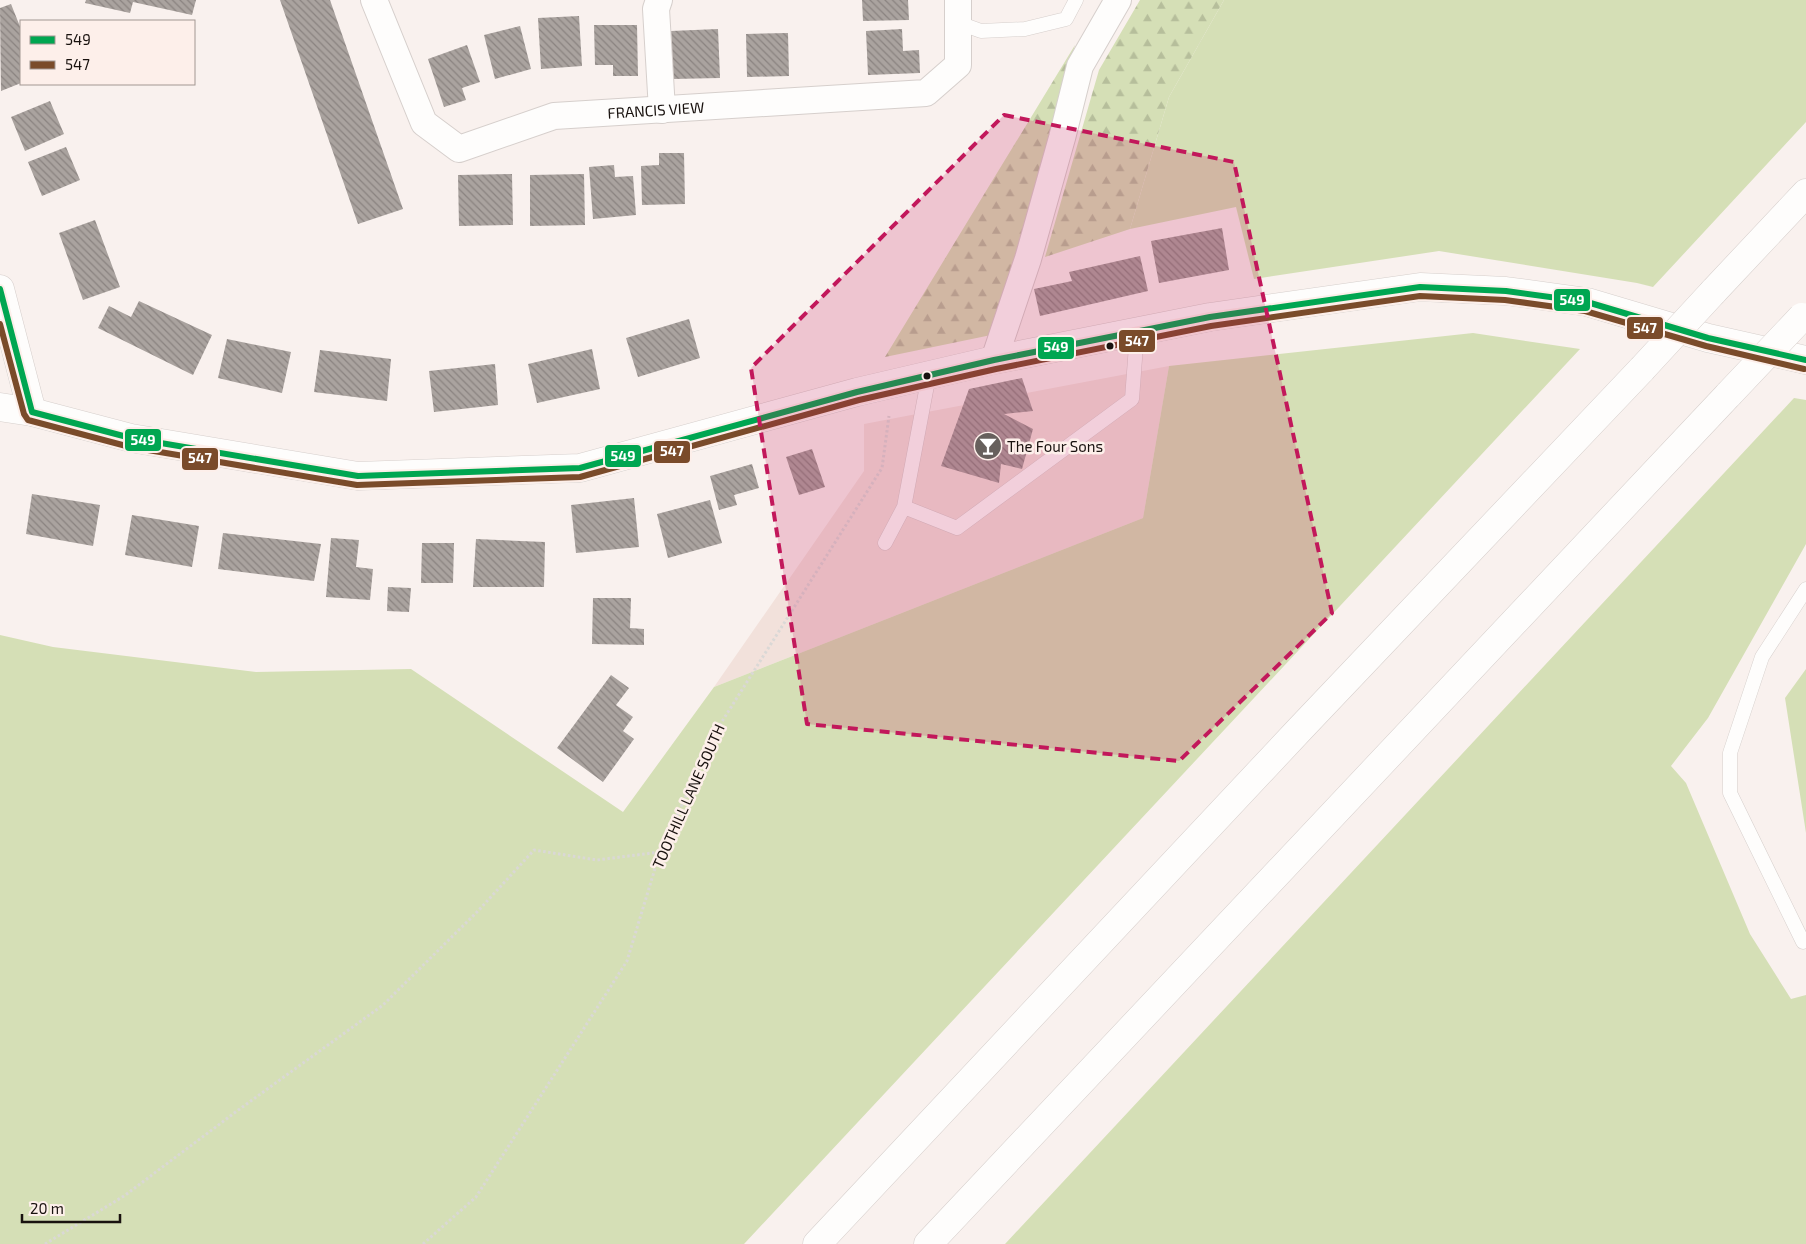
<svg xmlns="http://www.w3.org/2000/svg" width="1806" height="1244" font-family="'Exo 2',sans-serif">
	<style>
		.built { fill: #f2e1db }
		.green { fill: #d5dfb6 }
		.forest { fill: url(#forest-firs) }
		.building { fill: url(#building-back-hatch) }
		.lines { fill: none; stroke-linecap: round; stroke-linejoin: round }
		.lane-casing { stroke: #d6cfcc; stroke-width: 15 }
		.street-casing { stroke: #d6cfcc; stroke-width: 28 }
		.secondary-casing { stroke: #d6cfcc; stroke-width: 29 }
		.primary-casing { stroke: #d6cfcc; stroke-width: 29 }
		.highway-casing { stroke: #d6cfcc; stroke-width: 29 }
		.path { stroke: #dad8d6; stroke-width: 3; stroke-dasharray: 2.5 2.5; stroke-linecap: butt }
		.lane { stroke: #fefdfc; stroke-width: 14 }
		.street { stroke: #fefdfc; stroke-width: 26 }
		.secondary { stroke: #fefdfc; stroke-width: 28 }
		.primary { stroke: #fefdfc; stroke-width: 28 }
		.highway { stroke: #fefdfc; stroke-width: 28 }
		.highway-bridge-casing { stroke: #d6cfcc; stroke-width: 29; stroke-linecap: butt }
		.highway-bridge { stroke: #fefdfc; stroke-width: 28 }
		.bus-1-casing { stroke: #fdefea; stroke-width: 10 }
		.bus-2-casing { stroke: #fdefea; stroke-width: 10 }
		.bus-1 { stroke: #00a651; stroke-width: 6 }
		.bus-2 { stroke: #7a4b2a; stroke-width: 6 }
		.marked { fill: #c2185b; fill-opacity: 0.2; stroke: #c2185b; stroke-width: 4; stroke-dasharray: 10 6; stroke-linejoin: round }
		.bus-dot { fill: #19120f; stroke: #fdefea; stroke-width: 2 }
		.labels { text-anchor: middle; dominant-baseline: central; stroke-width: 5; stroke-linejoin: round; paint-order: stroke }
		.street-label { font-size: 15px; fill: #19120f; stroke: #fdefea }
		.poi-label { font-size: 15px; fill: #19120f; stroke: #fdefea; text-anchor: start }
		.line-badge { stroke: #fdefea; stroke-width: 2 }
		.badge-label { font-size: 14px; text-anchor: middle; font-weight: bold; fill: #fff }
	</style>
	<defs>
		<pattern id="forest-firs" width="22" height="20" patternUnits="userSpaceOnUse" patternTransform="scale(1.25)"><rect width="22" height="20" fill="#d5dfb6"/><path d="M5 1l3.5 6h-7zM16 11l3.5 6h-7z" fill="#b6be9b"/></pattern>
		<pattern id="building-back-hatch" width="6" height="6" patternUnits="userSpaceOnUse" patternTransform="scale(1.25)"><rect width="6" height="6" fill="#aaa39f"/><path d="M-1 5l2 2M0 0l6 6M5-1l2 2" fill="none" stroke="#8a8380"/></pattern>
	</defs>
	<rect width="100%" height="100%" fill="#f9f1ee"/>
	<!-- built -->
	<path class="built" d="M1169 366 1143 518 714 687 864 471V424Z"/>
	<!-- green -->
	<path class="green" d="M1224 0H1806V122L1653 287 1637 283 1439 251 1254 279 1236 207 1130 229 1169 97Z
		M1473 333 1580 349 744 1244H0V635L53 647 256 672 411 669 623 812 714 687 1143 518 1169 366Z
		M1794 398 1806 400V544L1708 718 1671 766 1686 783 1750 934 1791 999 1806 995V1244H1005Z
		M1806 669V833L1785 698Z"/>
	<!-- forest -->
	<path class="forest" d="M1140 0H1224L1169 97 1130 229 1045 257 1099 70Z
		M1075 45 996 334 885 357Z"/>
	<!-- building -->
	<path class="building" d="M86 0H196L192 15 133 2 130 13 85 3Z
		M280 0H330L403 209 358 224Z
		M862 0H908L909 20 863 21Z
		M11 4 21 29V83L1 91 0 8Z
		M579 16 582 66 541 69 538 18Z
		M594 25H637L638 76H613V65H595Z
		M520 26 531 69 495 79 484 35Z
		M718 29 720 78 673 79 671 31Z
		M902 29 903 51 919 50 920 73 868 75 866 31Z
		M788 33 789 76 747 77 746 34Z
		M467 45 480 82 462 88 466 100 444 107 428 59Z
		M50 101 64 134 25 151 11 117Z
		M66 147 80 180 42 196 28 162Z
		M659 153H684L685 204 642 205 641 166 659 165Z
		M614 165 615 177 633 176 636 215 593 219 589 167Z
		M512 174 513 225 459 226 458 175Z
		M584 174 585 225 530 226V175Z
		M95 220 120 287 83 300 59 233Z
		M1222 228 1229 270 1159 283 1151 241Z
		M1140 256 1148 291 1040 316 1034 289 1072 281 1069 272Z
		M139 301 212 335 193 375 98 328 109 306 131 317Z
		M689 319 700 358 638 377 626 338Z
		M227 339 291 352 282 393 218 378Z
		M592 349 600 389 537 403 528 364Z
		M320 350 391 359 387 401 314 392Z
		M495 364 498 405 434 412 429 371Z
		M1022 378 1033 411 1004 414 1033 429 1022 469 1001 464 999 483 941 466 969 389Z
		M812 449 825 487 799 495 786 457Z
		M752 464 759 488 734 495 737 505 719 510 710 476Z
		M32 494 100 505 93 546 26 534Z
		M634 498 639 547 576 553 571 505Z
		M710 500 722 543 668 558 657 514Z
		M132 515 199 526 192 567 125 555Z
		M223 533 321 544 314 581 218 569Z
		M331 538 359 540 356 567 373 569 370 600 326 597Z
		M476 539 545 542 544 587H473Z
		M422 543H454L453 583H421Z
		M388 587 411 588 409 612 387 611Z
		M593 598H631L630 628 644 629V645L592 644Z
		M611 675 629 688 616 705 633 717 623 731 634 739 603 782 557 748Z"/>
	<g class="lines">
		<!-- lane casing -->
		<g class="lane-casing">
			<path id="lane" d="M959 23 981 31 1025 29 1066 19 1076 0
				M929 375 904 507 957 528 1132 399 1137 332
				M885 543 904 507
				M1803 942 1730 793V753L1762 657 1806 589"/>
		</g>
		<!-- street casing -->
		<g class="street-casing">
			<g id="street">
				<path id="s1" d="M374 0 424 123 459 149 554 116 926 93 958 65V0"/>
				<path d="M659 0 656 9 662 110"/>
				<path d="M994 360 1028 259 1062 138 1080 66 1118 0"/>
			</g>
		</g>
		<!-- secondary casing -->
		<g class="secondary-casing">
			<path id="secondary" d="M0 289 32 412"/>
		</g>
		<!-- primary casing -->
		<g class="primary-casing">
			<path id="primary" d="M0 407 32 412 131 438 358 476 580 468 857 392 994 360 1210 317 1420 287 1506 291 1587 302 1708 338 1806 360"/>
		</g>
		<!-- highway casing -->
		<g class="highway-casing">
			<path id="highway" d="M1713 292 1806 193
				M817 1244 1300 729 1642 369
				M928 1244 1729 394"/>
		</g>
		<!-- path -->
		<path class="path" d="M45 1244 124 1196 237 1111 383 1005 478 911 534 850 597 860 660 852
			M423 1244 476 1197 627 961 660 852 716 731 882 468 889 416"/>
		<!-- lane -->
		<use href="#lane" class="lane"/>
		<!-- street -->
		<use href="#street" class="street"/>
		<!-- secondary -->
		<use href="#secondary" class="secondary"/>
		<!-- primary -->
		<use href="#primary" class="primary"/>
		<!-- highway -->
		<use href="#highway" class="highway"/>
		<!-- highway-bridge casing -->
		<g class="highway-bridge-casing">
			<path id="highway-bridge" d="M1642 369 1713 292
				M1729 394 1802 317"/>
		</g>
		<!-- highway-bridge -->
		<use href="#highway-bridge" class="highway-bridge"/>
		<!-- bus-1 casing -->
		<g class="bus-1-casing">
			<path id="bus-1" d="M0 289 32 412 131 438 358 476 580 468 857 392 994 360 1210 317 1420 287 1506 291 1587 302 1708 338 1806 360"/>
		</g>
		<!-- bus-2 casing -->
		<g class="bus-2-casing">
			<path id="bus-2" d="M0 324 24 414 28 420 130 447 357 485 580 477 859 400 996 369 1211 326 1420 296 1505 300 1585 311 1706 346 1804 369"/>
		</g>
		<!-- bus-1 -->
		<use href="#bus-1" class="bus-1"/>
		<!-- bus-2 -->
		<use href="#bus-2" class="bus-2"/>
	</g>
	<!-- marked area -->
	<path class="marked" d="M1004 115 1234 162 1332 613 1179 761 807 724 751 368Z"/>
	<!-- icons -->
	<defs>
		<g id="bar-disc" transform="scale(1.4375)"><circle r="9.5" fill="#67605d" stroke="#fdefea"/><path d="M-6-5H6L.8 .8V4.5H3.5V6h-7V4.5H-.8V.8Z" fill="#fff"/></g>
	</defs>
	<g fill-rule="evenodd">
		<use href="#bar-disc" x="988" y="446"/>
	</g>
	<!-- markers -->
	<g class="bus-dot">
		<circle cx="1110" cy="346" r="4.5"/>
		<circle cx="927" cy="376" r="4.5"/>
	</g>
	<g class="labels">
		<!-- street labels -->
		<g class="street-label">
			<text stroke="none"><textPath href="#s1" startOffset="379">FRANCIS VIEW</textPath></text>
			<text transform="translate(688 796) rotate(-66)">TOOTHILL LANE SOUTH</text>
		</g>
		<!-- poi labels -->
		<g class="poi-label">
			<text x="1007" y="446">The Four Sons</text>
		</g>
	</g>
	<g class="line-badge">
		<rect x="1553" y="288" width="38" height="24" rx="5" fill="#00a651"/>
		<rect x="1626" y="316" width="38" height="24" rx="5" fill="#7a4b2a"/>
		<rect x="1118" y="329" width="38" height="24" rx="5" fill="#7a4b2a"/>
		<rect x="1037" y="336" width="38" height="24" rx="5" fill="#00a651"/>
		<rect x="124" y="428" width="38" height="24" rx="5" fill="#00a651"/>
		<rect x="653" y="440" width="38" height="24" rx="5" fill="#7a4b2a"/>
		<rect x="604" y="444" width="38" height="24" rx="5" fill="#00a651"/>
		<rect x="181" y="447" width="38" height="24" rx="5" fill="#7a4b2a"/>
	</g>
	<g class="badge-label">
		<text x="1572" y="305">549</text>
		<text x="1645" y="333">547</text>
		<text x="1137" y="346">547</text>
		<text x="1056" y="352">549</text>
		<text x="143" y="445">549</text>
		<text x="672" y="456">547</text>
		<text x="623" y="461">549</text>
		<text x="200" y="463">547</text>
	</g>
	<!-- legend -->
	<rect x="20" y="20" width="175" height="65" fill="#fdefea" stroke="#a29792"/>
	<rect x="30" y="36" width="25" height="8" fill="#00a651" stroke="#a29792"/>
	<text x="65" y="45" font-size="15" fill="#19120f">549</text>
	<rect x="30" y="61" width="25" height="8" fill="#7a4b2a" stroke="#a29792"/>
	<text x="65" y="70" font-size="15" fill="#19120f">547</text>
	<!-- scale -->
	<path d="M22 1214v8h98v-8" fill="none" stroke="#19120f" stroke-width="2.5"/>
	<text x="30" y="1214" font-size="15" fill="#19120f" stroke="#fdefea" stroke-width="4" paint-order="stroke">20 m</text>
</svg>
